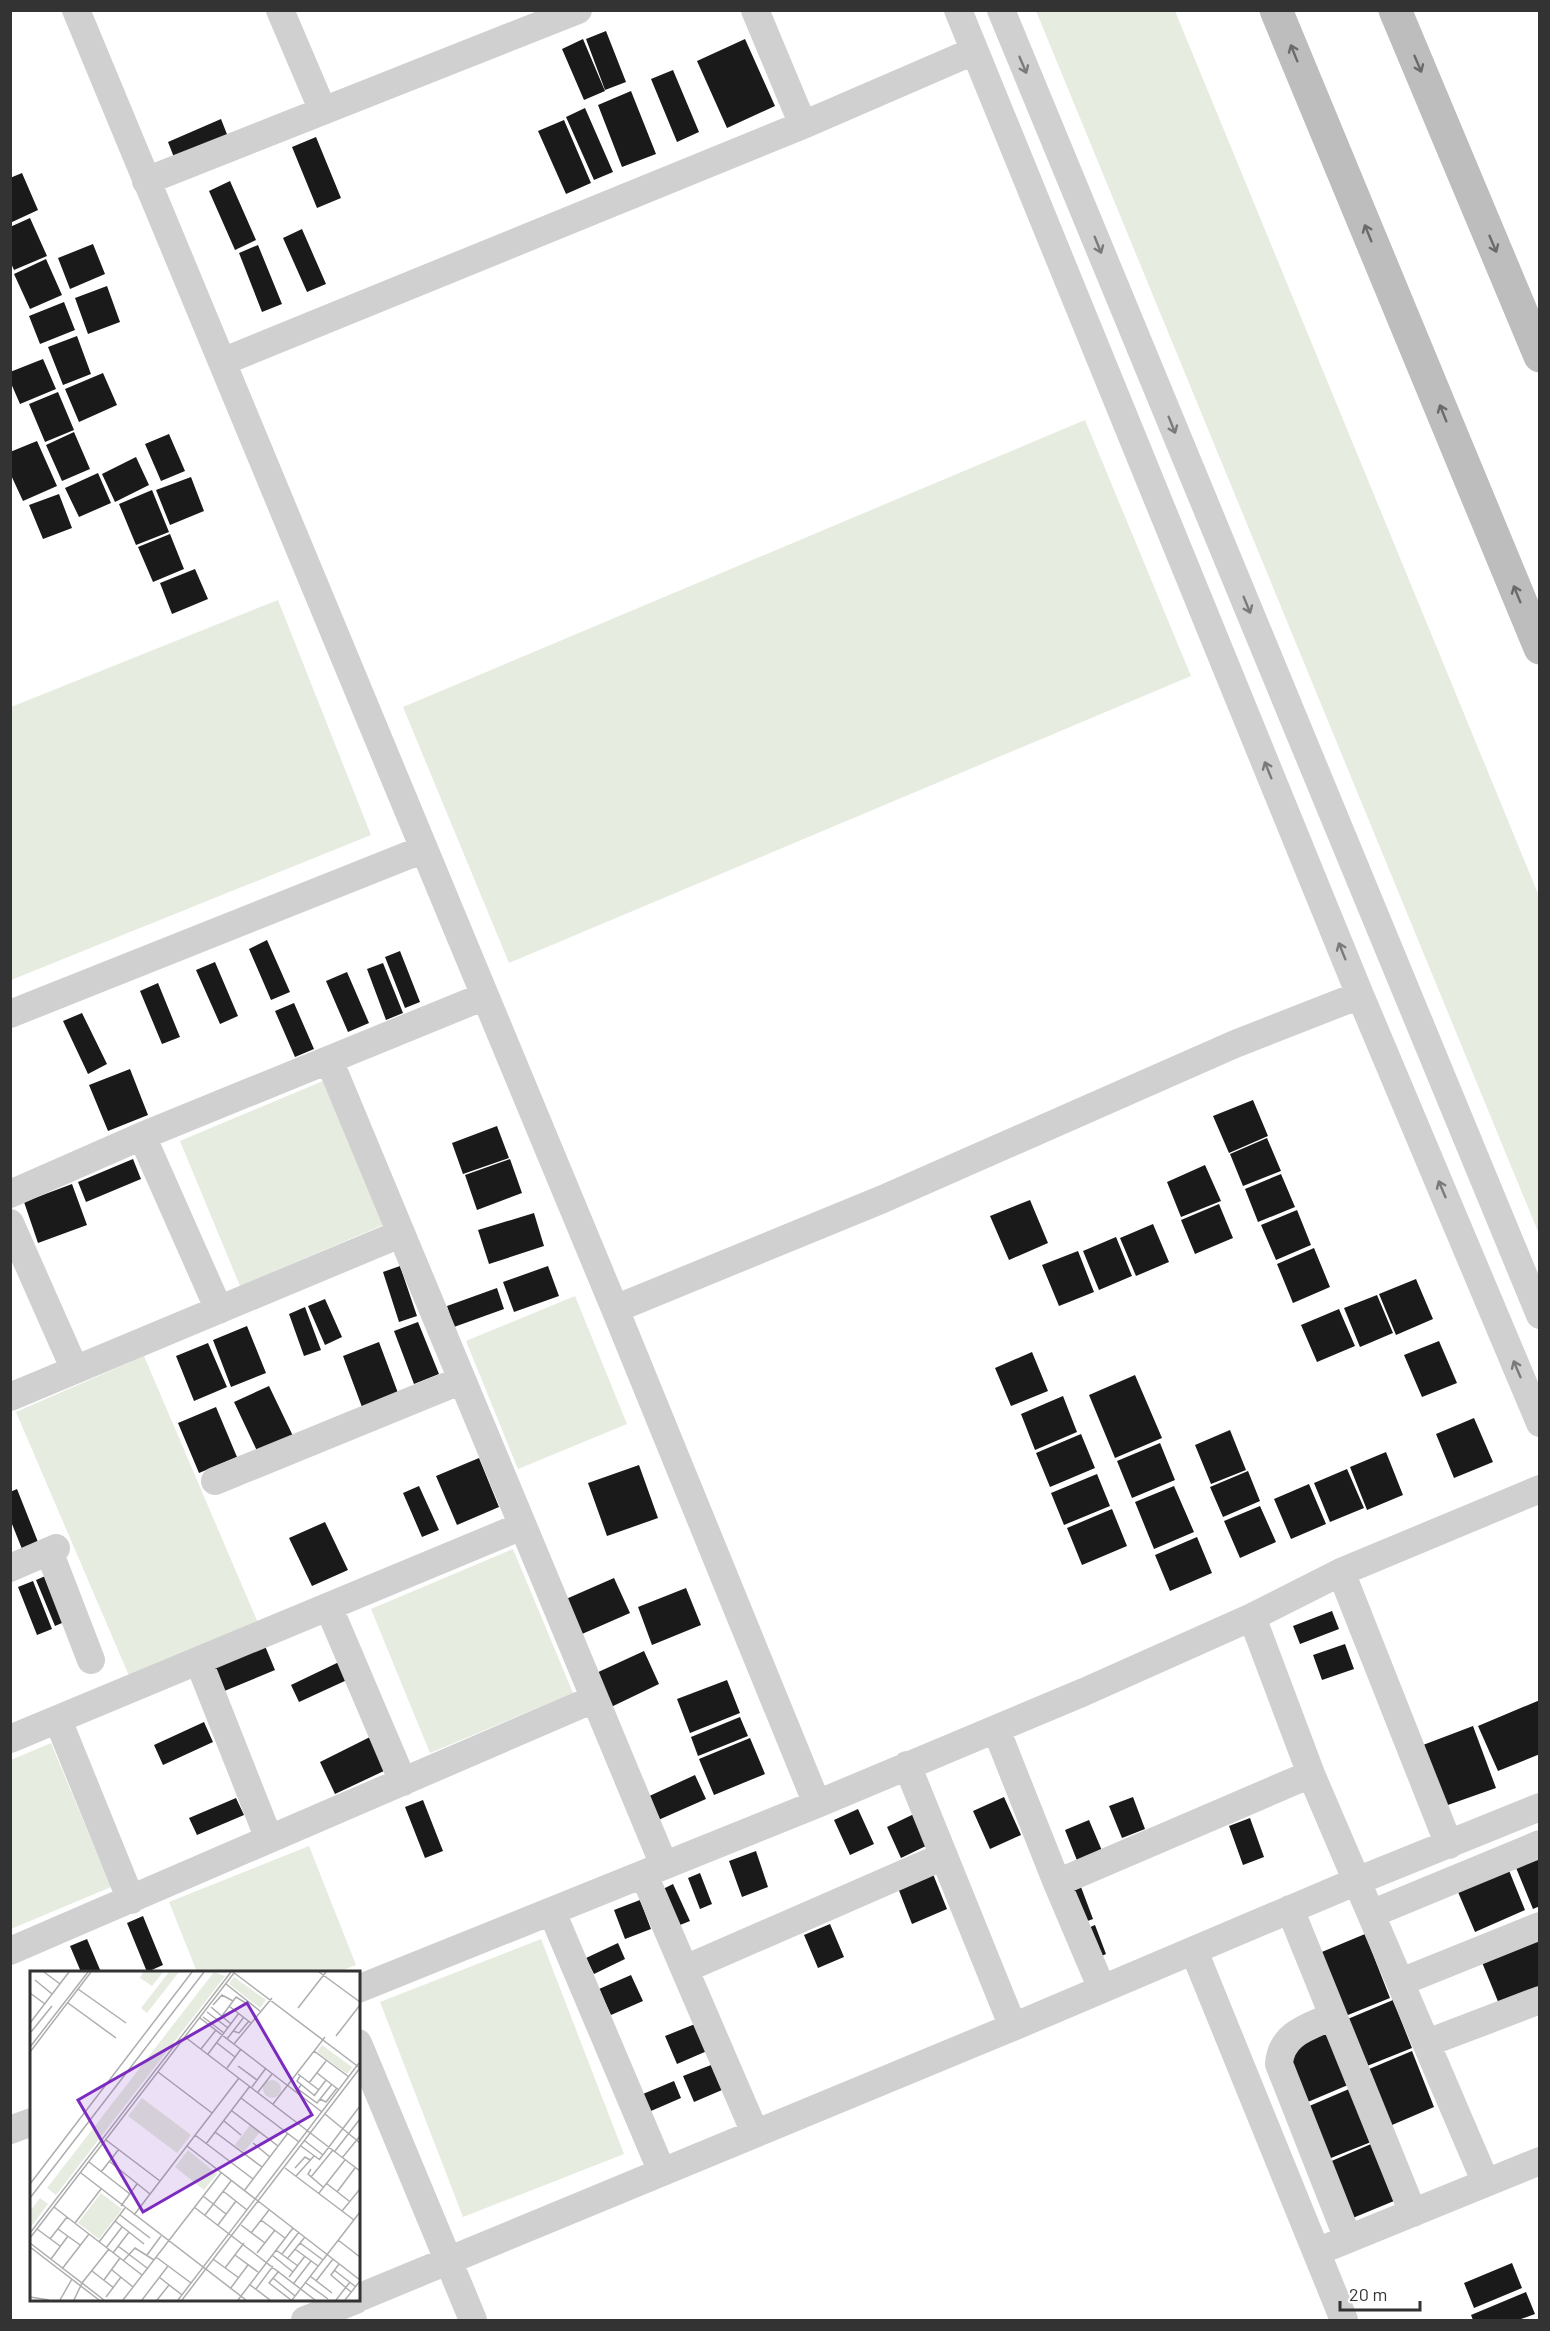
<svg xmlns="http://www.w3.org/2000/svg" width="1550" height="2331" font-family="Barlow,sans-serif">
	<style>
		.green { fill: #e6ecdf }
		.building { fill: #1a1a1a }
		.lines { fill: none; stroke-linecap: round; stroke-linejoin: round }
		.street { stroke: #d0d0d0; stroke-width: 28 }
		.secondary { stroke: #bdbdbd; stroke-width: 33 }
		.oneway { stroke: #6a6a6a }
		.oneway2 { stroke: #7a7a7a }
		.inset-road { fill: none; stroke: #adadad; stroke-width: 1.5 }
		.view { fill: #7b2cbf; fill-opacity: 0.15; stroke: #7b2cbf; stroke-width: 3 }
		.inset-edge { fill: none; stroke: #333; stroke-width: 3 }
	</style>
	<rect width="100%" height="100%" fill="#fff"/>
	<!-- green -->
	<path class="green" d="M1036 11H1175L1539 896V1234Z
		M1085 420 1191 676 509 963 403 707Z
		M278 600 371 835 11 980V707Z
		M323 1081 383 1225 240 1286 180 1141Z
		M575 1296 627 1424 518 1469 466 1341Z
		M144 1356 264 1637 136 1692 16 1412Z
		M513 1549 573 1693 430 1753 371 1609Z
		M51 1743 111 1887 11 1929V1760Z
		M309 1846 356 1965 338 1972H197L169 1902Z
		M541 1939 624 2154 463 2217 380 2002Z"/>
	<!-- building -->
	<path class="building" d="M606 31 626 82 605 90 586 39Z
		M583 39 605 91 584 100 562 49Z
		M745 39 775 106 727 128 697 61Z
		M673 70 699 132 677 142 651 79Z
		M631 91 656 154 622 167 598 105Z
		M585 108 613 172 594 180 566 117Z
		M221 119 230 142 177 165 168 142Z
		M564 120 591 183 566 194 538 131Z
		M316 137 341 198 317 208 292 147Z
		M22 173 38 210 10 223V178Z
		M230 181 256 240 235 250 209 191Z
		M30 218 47 256 14 270 10 261V227Z
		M302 229 326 284 307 292 283 238Z
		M93 244 105 274 70 289 58 258Z
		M258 245 282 304 262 312 239 253Z
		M46 259 62 295 30 309 14 274Z
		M107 286 120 322 88 334 75 298Z
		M64 302 75 330 40 344 29 316Z
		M77 336 91 374 63 385 48 347Z
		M43 359 56 389 20 404 10 381V372Z
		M103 373 117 405 79 422 65 389Z
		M58 392 74 430 45 442 29 404Z
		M74 432 90 469 62 481 46 445Z
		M169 434 185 471 161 481 145 444Z
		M37 441 57 486 23 501 10 473V452Z
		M136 457 149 485 115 502 102 474Z
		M98 473 111 503 79 517 65 488Z
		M191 477 204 511 170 525 156 490Z
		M152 490 169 532 136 545 119 504Z
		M59 494 72 528 43 539 29 505Z
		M170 534 184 569 153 582 138 547Z
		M195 569 208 599 172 614 160 583Z
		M267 940 290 992 271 1000 249 949Z
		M400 951 420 1002 405 1008 385 957Z
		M215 962 238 1016 220 1024 196 970Z
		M383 963 403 1013 386 1020 367 969Z
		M347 972 369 1023 348 1032 326 981Z
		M158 983 180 1037 162 1044 140 991Z
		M294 1003 314 1049 295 1057 275 1011Z
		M82 1013 107 1064 88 1074 63 1021Z
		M130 1069 148 1115 108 1131 89 1085Z
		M1253 1100 1268 1136 1229 1153 1213 1116Z
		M497 1126 509 1158 463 1174 452 1143Z
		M1267 1138 1281 1171 1243 1186 1230 1154Z
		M133 1159 141 1179 86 1202 78 1182Z
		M510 1159 522 1193 477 1210 465 1175Z
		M1205 1165 1221 1201 1181 1217 1167 1182Z
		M1281 1174 1295 1207 1258 1222 1245 1189Z
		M72 1184 87 1225 38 1243 24 1202Z
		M1030 1200 1048 1243 1009 1260 990 1216Z
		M1219 1204 1233 1238 1195 1254 1181 1220Z
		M1297 1210 1311 1245 1276 1260 1261 1225Z
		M534 1213 544 1246 489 1264 478 1230Z
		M1153 1224 1169 1262 1136 1276 1120 1238Z
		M1116 1237 1132 1276 1099 1290 1083 1251Z
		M1314 1248 1330 1287 1293 1303 1277 1264Z
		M1078 1251 1094 1292 1059 1306 1042 1265Z
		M400 1266 417 1316 399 1322 383 1272Z
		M548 1266 559 1296 514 1312 503 1282Z
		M1416 1279 1433 1319 1396 1335 1379 1294Z
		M497 1288 504 1309 454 1327 447 1306Z
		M1377 1295 1393 1333 1360 1347 1344 1308Z
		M325 1299 342 1337 325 1345 308 1306Z
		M305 1307 321 1350 304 1356 289 1314Z
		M1339 1309 1355 1346 1317 1362 1301 1325Z
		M418 1322 439 1374 414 1384 394 1331Z
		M247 1326 266 1373 231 1387 213 1340Z
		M1439 1341 1457 1383 1422 1397 1404 1355Z
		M379 1342 398 1393 362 1407 343 1356Z
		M208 1343 227 1387 194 1401 176 1356Z
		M1032 1352 1048 1391 1011 1406 995 1368Z
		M1135 1375 1162 1438 1115 1458 1089 1395Z
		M269 1386 293 1436 258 1453 234 1402Z
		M1063 1396 1077 1432 1035 1450 1021 1414Z
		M216 1407 237 1457 199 1473 178 1423Z
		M1474 1418 1493 1462 1454 1478 1436 1434Z
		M1230 1430 1246 1470 1211 1484 1195 1445Z
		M1081 1434 1095 1468 1050 1487 1036 1453Z
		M1160 1443 1175 1480 1132 1498 1117 1461Z
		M1386 1452 1403 1495 1367 1510 1350 1467Z
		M479 1458 499 1507 457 1525 436 1476Z
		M639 1465 658 1518 607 1536 588 1483Z
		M1347 1469 1364 1508 1330 1522 1314 1483Z
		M1248 1471 1260 1501 1223 1517 1210 1487Z
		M1097 1474 1110 1506 1064 1525 1051 1493Z
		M1309 1484 1326 1524 1291 1539 1274 1499Z
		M419 1486 439 1530 422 1537 403 1493Z
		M1174 1486 1194 1532 1154 1549 1135 1502Z
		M17 1489 38 1542 22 1549 10 1519V1492Z
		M1260 1506 1276 1542 1240 1558 1224 1521Z
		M1112 1509 1127 1546 1082 1565 1067 1528Z
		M325 1522 348 1570 312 1586 289 1538Z
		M1197 1537 1212 1573 1170 1591 1155 1555Z
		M50 1574 69 1620 55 1626 36 1580Z
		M614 1578 630 1613 582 1634 566 1599Z
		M33 1581 52 1629 37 1635 18 1587Z
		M686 1588 701 1625 652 1645 638 1607Z
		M1332 1611 1339 1629 1300 1644 1293 1626Z
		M1345 1644 1354 1669 1322 1680 1313 1655Z
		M265 1646 275 1670 222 1692 213 1668Z
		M644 1651 659 1684 609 1708 594 1674Z
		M339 1662 347 1680 299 1702 291 1685Z
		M727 1680 740 1713 690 1733 677 1699Z
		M1540 1700V1754L1498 1771 1478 1726Z
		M740 1717 748 1736 698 1756 691 1737Z
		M204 1722 213 1742 163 1765 154 1745Z
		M1473 1726 1496 1788 1445 1806 1423 1745Z
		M370 1737 386 1770 335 1794 320 1762Z
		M750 1738 765 1774 714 1795 699 1759Z
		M695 1775 706 1799 656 1821 645 1798Z
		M1004 1797 1021 1835 990 1849 973 1811Z
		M1133 1797 1145 1829 1122 1838 1109 1806Z
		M236 1798 244 1815 197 1835 189 1818Z
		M423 1800 443 1851 425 1858 405 1807Z
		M858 1809 874 1844 850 1855 834 1820Z
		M916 1813 930 1844 901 1858 887 1827Z
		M1250 1818 1264 1857 1243 1865 1229 1826Z
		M1089 1820 1103 1853 1078 1863 1065 1830Z
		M1540 1847V1906L1533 1909 1512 1858Z
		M756 1851 768 1887 742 1897 729 1861Z
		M1506 1863 1525 1910 1475 1932 1455 1885Z
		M700 1873 712 1904 700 1909 688 1878Z
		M933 1874 947 1909 912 1924 898 1888Z
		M673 1884 690 1921 675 1927 659 1891Z
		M1081 1887 1093 1919 1077 1925 1065 1894Z
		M640 1900 651 1929 625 1939 614 1910Z
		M143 1916 163 1965 147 1972 127 1923Z
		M830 1924 844 1957 818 1968 804 1935Z
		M1095 1925 1106 1954 1093 1960 1081 1931Z
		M1365 1934 1390 1998 1343 2017 1317 1954Z
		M87 1939 101 1972H81L70 1946Z
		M1540 1939V1987L1499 2004 1479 1955Z
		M618 1943 625 1959 594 1974 586 1958Z
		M631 1975 643 2001 611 2015 599 1989Z
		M1393 2000 1412 2048 1362 2068 1343 2021Z
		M695 2024 707 2051 677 2064 665 2036Z
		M1333 2029 1355 2082 1303 2104 1286 2053Z
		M1412 2051 1434 2107 1385 2128 1362 2072Z
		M711 2065 722 2090 694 2102 683 2076Z
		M674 2081 681 2098 651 2111 643 2094Z
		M1349 2089 1371 2142 1321 2162 1300 2110Z
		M1371 2144 1394 2201 1343 2222 1320 2166Z
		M1512 2263 1522 2288 1474 2308 1464 2283Z
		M1526 2292 1535 2314 1518 2320H1473L1471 2315Z"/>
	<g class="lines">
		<!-- street -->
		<path class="street" d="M76 10 615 1309 817 1804
			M280 10 323 111
			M755 10 803 125
			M958 10 1360 995 1540 1423
			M1001 10 1540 1315
			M146 181 578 10
			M222 362 803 125 974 51
			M10 1014 424 849
			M329 1060 664 1865
			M142 1136 219 1310
			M10 1194 142 1136 485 996
			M10 1223 75 1370
			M615 1309 883 1199 1235 1044 1360 995
			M10 1397 400 1234
			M215 1481 462 1380
			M49 1551 91 1660
			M10 1568 56 1548
			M1341 1572 1449 1845
			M329 1608 403 1782
			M1252 1617 1311 1774 1486 2183
			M199 1662 269 1839
			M58 1720 131 1900
			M996 1729 1057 1883 1102 1989
			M10 1739 522 1526
			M907 1765 1013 2027
			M644 1875 755 2133
			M1057 1883 1311 1774
			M1290 1909 1413 2213
			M552 1912 662 2172
			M1371 1914 1540 1844
			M10 1951 594 1699
			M1194 1951 1344 2320
			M685 1969 944 1856
			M1401 1982 1540 1926
			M358 1989 817 1804 1084 1692 1252 1617 1341 1572 1540 1489
			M1333 2016C1309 2027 1281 2033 1279 2064L1348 2239
			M358 2043 473 2320
			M1427 2043 1540 2000
			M10 2130 32 2122
			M1331 2246 1540 2161
			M358 2298 1013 2027 1357 1881 1540 1807
			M305 2320 356 2300"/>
		<!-- secondary -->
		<path class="secondary" d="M1276 10 1540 648
			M1395 10 1540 356"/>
	</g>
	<!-- one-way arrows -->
	<defs><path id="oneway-shaft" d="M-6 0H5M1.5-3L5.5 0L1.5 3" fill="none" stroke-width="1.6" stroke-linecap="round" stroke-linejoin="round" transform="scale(1.5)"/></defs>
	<g class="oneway">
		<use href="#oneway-shaft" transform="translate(1294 53) rotate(-112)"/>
		<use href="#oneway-shaft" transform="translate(1418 64) rotate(67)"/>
		<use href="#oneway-shaft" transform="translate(1368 233) rotate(-112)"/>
		<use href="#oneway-shaft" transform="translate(1493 244) rotate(67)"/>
		<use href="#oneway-shaft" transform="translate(1443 413) rotate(-112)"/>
		<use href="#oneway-shaft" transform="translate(1517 594) rotate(-112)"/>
	</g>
	<g class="oneway2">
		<use href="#oneway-shaft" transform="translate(1023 65) rotate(67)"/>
		<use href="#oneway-shaft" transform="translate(1098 245) rotate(68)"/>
		<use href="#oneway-shaft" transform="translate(1172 425) rotate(68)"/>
		<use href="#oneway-shaft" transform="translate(1247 605) rotate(68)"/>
		<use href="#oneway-shaft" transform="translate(1268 770) rotate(-112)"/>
		<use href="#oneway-shaft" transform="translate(1342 951) rotate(-112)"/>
		<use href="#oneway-shaft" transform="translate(1442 1189) rotate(-113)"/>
		<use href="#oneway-shaft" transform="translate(1517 1369) rotate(-113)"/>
	</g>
	<!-- overview -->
	<g transform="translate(30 1971)">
		<rect width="330" height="330" fill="#fff"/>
		<path d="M113 1H133L122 15 110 7ZM139 1H149L117 42 111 37ZM184 1 195 5 26 224 17 217ZM204 6 236 29 230 37 199 13ZM292 74 322 96 317 103 287 81ZM233 118a9 9 0 1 1 18 0a9 9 0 1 1-18 0ZM112 127 161 164 147 182 98 145ZM220 154 230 161 214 181 205 174ZM158 179 187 203 174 219 145 196ZM71 222 92 238 69 268 48 252ZM10 227 18 233 0 257V240Z" fill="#e6ecdf"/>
		<path class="inset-road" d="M14 1 30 13M203 1 330 97M289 1 330 31M5 9 22 23M196 13 230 40M48 18 96 52M0 22 15 33M38 32 86 67M183 34 192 24 203 30M199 35 221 52M181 36 201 53M268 37 296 1M177 41 198 57M192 45 206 26 219 34M173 46 194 62M170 47 292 141M0 52 39 1M203 60 209 62 219 50M1 61 22 35M306 65 330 34M155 66 330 200M197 68 214 46M187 72 205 86M204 73 242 27M0 76 58 1M171 78 186 59M284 80 319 106M0 81 61 1M178 83 209 42M208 95 227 109M197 97 211 78M128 101 182 142M287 102 309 119M268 103 289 119M270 105 267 110 285 125M279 112 296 90M271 114 268 118 287 132 302 113M222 116 236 97M228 121 242 103M284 125 296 109M211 127 269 171M290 128 296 131 307 117M243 133 295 66M202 140 248 175M295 143 330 172M194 150 211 164M185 161 232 196M165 164 223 208M76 169 130 210M275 170 293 184M223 172 240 186M176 173 220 115M157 175 330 309M271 175 290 189M305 180 330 148M312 187 330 165M289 189 330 135M79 190 120 223M59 191 100 223M255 197 324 249M265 197 275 186 280 189M281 198 278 203 293 216M71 201 89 178M51 202 216 329M266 205 284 185M281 206 303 179M296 212 319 230M0 213 162 1M193 220 217 239M214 220 258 162M307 221 325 197M289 222 315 189M173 225 196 243M0 227 174 1M91 235 107 213M24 236 112 304M164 236 285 329M312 240 330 218M90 244 120 267M104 244 209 107M175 244 201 210M231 249 255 267M85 250 114 273M45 252 71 218M188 254 206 230M211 254 235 272M7 258 30 275M28 258 50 274M0 262 201 1M221 262 239 239M0 267 204 2M20 268 37 246M308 269 330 286M69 271 95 237M0 272 74 329M270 272 293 289M88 275 117 297M0 276 69 329M76 277 92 256M265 278 288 295M246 279 268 295M83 282 99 261M227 282 245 259M252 283 269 261M117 284 131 265M205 284 228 301M242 284 263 301M126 286 161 312M21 288 38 265M183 288 209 307M257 288 275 266M93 290 105 277 124 289M309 293 301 304 321 321M195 297 214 272M32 298 59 263M82 299 103 316M304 299 326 316M62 300 84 317M249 300 239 312 261 329M280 305 302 322M129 306 152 324M259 306 275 285M243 307 265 325M74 309 90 287M286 310 303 288M264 312 281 290M276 312 298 328M219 313 240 329M200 318 218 294M226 318 243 295M0 326 19 329M76 326 91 306M30 329 42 308M44 329 52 312 79 278M93 329 191 202M112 329 138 295M127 329 139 314M148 329 329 92M152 329 330 97M208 329 263 257M262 329 330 241M306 329 320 311M315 329 330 310"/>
		<path class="view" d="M217 32 282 144 113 241 48 129Z"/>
		<rect width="330" height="330" class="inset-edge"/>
	</g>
	<!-- border -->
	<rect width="1550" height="2331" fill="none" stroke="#333333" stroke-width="24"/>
	<!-- scale -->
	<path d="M1340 2301v9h80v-9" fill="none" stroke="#333333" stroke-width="3"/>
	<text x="1349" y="2301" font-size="18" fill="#333333" stroke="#ffffff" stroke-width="4.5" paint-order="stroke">20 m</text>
</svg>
